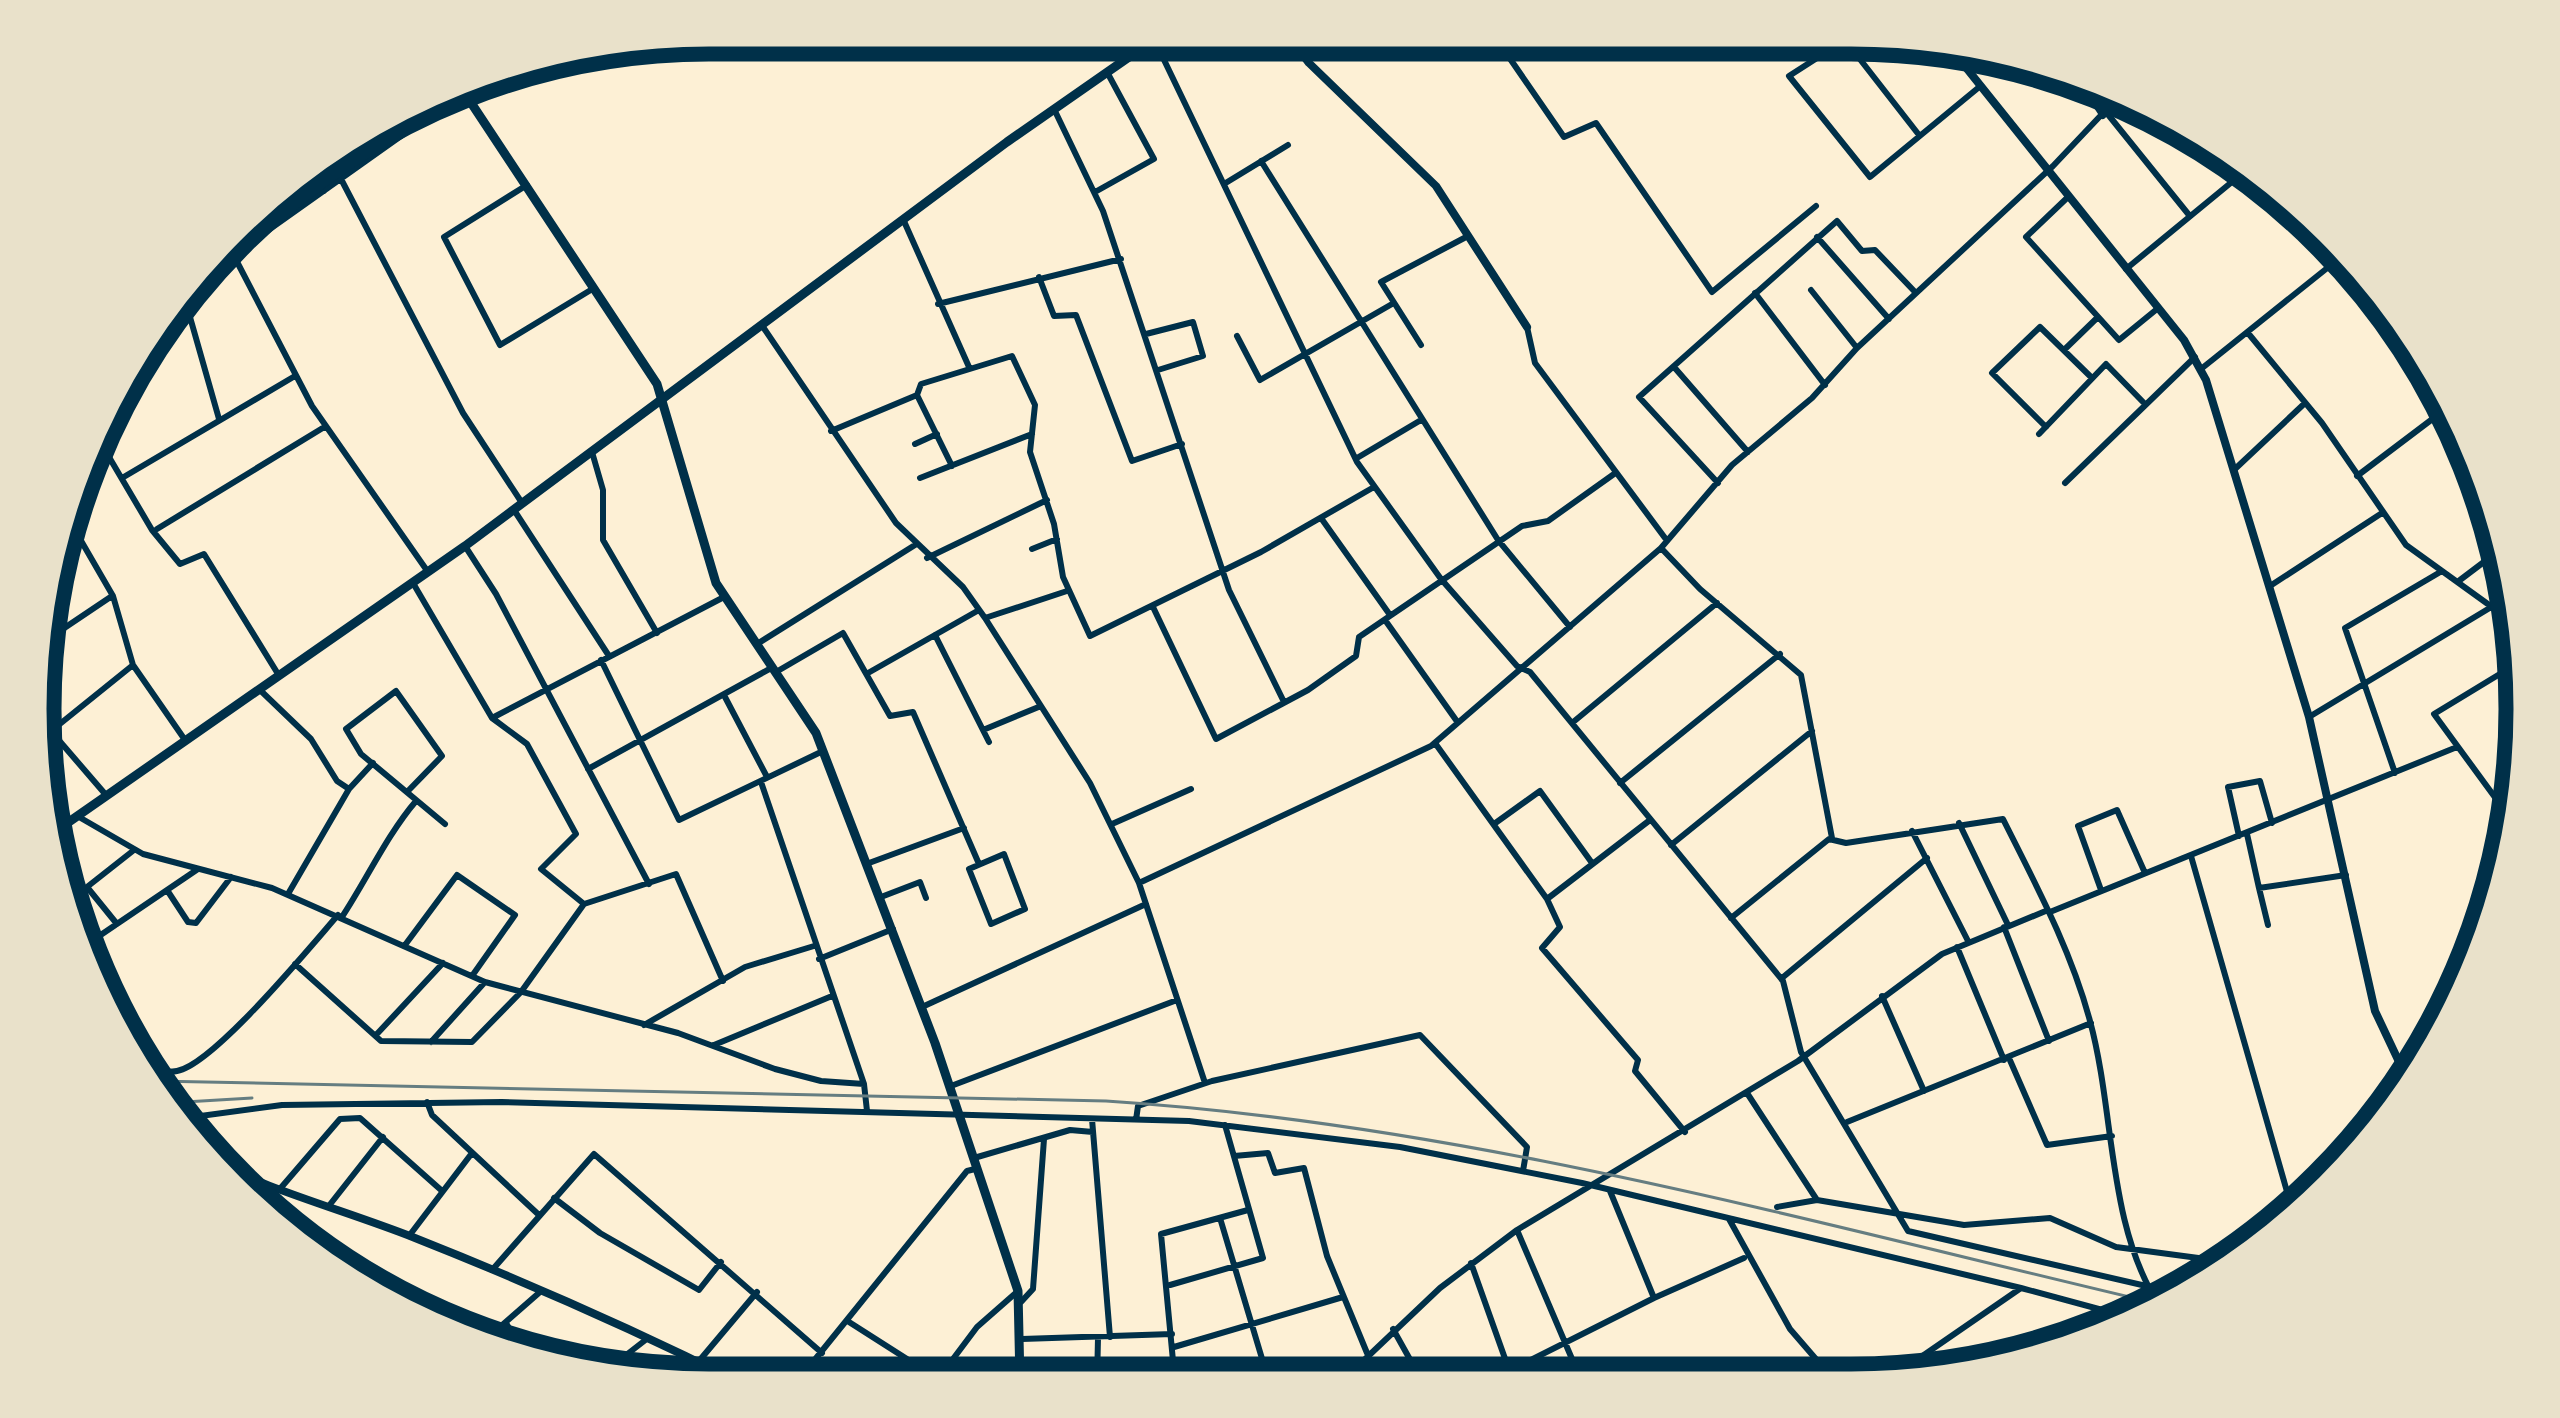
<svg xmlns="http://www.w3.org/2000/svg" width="2560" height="1418" font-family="Inter,sans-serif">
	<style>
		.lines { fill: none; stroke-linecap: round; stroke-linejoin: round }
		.minor { stroke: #003049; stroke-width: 6 }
		.tertiary { stroke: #003049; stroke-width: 8 }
		.secondary { stroke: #003049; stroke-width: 9 }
		.primary { stroke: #003049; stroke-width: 9 }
		.rail { stroke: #657d81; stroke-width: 3 }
		.rim { fill: none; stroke: #003049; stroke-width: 15 }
	</style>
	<rect width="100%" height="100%" fill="#fdf0d5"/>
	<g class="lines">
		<!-- minor -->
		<path class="minor" d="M1493 34 1564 137 1596 123 1712 292 1816 206
			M1154 39 1357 462 1441 579 1517 666 1530 672 1783 981 1801 1052 1908 1231 2181 1294
			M1499 43 1516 34
			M2074 72 2103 116
			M1054 109 1103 211 1229 590 1284 702
			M2106 112 2189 215
			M1919 135 1845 40 1789 76 1870 177 1978 88
			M352 143 364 162
			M1261 161 1498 540 1570 627
			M309 167 324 191
			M341 179 463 413 522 503
			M1224 184 1288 145
			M527 185 444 237 500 345 594 288
			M1095 192 1154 159 1107 72
			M2068 197 2026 237 2119 340 2157 309
			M903 219 969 367
			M1817 237 1889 319
			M234 256 312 406 428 572
			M2126 269 2244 172
			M1039 277 1054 316 1076 315 1132 461 1182 444
			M1811 290 1857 348
			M1755 293 1825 385
			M186 303 219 419
			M938 304 1121 259
			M763 327 896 523 963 587 985 618 1090 783 1139 883 1205 1083
			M1527 327 1535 363 1665 538
			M2248 333 2322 423 2406 545 2510 620
			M1146 334 1193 322 1203 356 1158 370
			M1237 336 1260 380 1392 304
			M142 345 236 253 463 92
			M1421 345 1381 282 1468 236
			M2064 350 2098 317
			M1674 367 1748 452
			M2201 369 2341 257
			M917 395 952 466
			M2046 427 1992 373 2040 327 2092 378
			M831 431 917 395 921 384 1012 356 1035 405 1030 452 1054 524 1063 577 1090 636 1261 552 1374 487
			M2039 434 2106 364 2143 402
			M99 440 152 530 180 564 204 554 278 674
			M915 444 937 434
			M592 452 603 490V540L657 633
			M1357 458 1421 420
			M2235 469 2305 403
			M2357 476 2443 411
			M122 478 295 376
			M920 478 1032 434
			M1718 483 1639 397 1837 221 1862 251 1875 250 1916 293
			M2065 483 2195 357
			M514 510 609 656
			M65 513 113 596 133 665 185 740
			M1321 518 1390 615
			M157 529 326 426
			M57 531 71 522
			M465 546 496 594 649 884
			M1661 548 1700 589 1801 675 1832 838
			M1032 549 1057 539
			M927 558 1047 500
			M2460 580 2505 546
			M413 583 492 718 527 744 576 834 541 869 584 904 676 874 723 981
			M2270 586 2382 513
			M1153 607 1216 739 1308 690 1356 656 1359 637 1522 526 1548 521 1614 474
			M985 618 1067 591
			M1385 620 1456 720
			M935 635 989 742
			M45 641 112 596
			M757 644 915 545
			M601 660 679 820 823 751
			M2513 666 2434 714 2513 822
			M776 672 843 633 890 716 913 712 979 864
			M868 673 979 610
			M261 691 311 739 337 781 349 789 288 894
			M725 697 767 777
			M38 716 106 795
			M2309 717 2493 606
			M492 718 724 597
			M1572 723 1717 603
			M983 730 1041 706
			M1435 743 1547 899 1560 927 1542 948 1638 1060 1635 1071 1685 1132
			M35 744 133 665
			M588 769 773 667
			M2395 773 2345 628 2442 571
			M761 782 864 1084 867 1111
			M1620 783 1780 654
			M349 789 373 763
			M407 792 442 756 396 691 346 729 361 754 445 824
			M49 814 68 821
			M79 817 143 854 272 888 485 982 678 1033 775 1069 821 1081 864 1084
			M1959 823 2008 925
			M1112 824 1191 789
			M1494 824 1540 791 1592 863
			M1912 831 1968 941
			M2247 834 2259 888 2346 875
			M2239 836 2228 787 2260 781 2272 823
			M1671 845 1812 731
			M1004 854 1025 909 991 924 969 869Z
			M2191 856 2294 1216
			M869 863 964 828
			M1139 883 1431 746 1661 548 1732 465 1812 398 1857 348 2053 166 2122 93
			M2259 888 2268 925
			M167 890 188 922 196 923 231 877
			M2101 890 2078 826 2117 810 2145 873
			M881 897 920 882 926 898
			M1547 899 1650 820
			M2050 912 2457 747
			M342 917C367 879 387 835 416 801
			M1731 918 1829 839 1846 843 2003 819C2036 885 2071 950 2090 1021 2115 1113 2107 1224 2159 1305
			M117 924 87 887 134 850
			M2004 927 2049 1041
			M405 945 457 875 515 915 472 976
			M1957 947 2004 1060
			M80 949 198 869
			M819 959 893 929
			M295 964 381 1041 472 1042 521 992 584 904
			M1782 978 1927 858
			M92 980 114 1006
			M1882 996 1924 1091
			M922 1007 1146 904
			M644 1025 745 967 814 946
			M376 1035 443 963
			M431 1042 485 982
			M714 1045 832 996
			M2009 1058 2047 1145 2112 1136
			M149 1071C157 1071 168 1073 177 1071 214 1064 310 947 338 915
			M951 1086 1177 1000
			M1747 1093 1817 1200 1964 1225 2050 1218 2116 1247 2236 1263
			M427 1102 432 1115 539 1215
			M178 1119 282 1105 502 1102 1189 1121 1400 1147 1582 1183 2021 1288
			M1092 1119 1110 1337
			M1136 1120 1138 1106 1212 1081 1420 1035 1527 1147 1523 1171
			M1847 1122 2091 1023
			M1234 1156 1268 1153 1275 1173 1304 1168 1327 1256 1367 1353
			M974 1158 1070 1130 1093 1132
			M279 1190 340 1119 360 1118 441 1190
			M554 1198 600 1233 699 1290 721 1262
			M328 1207 383 1137
			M1777 1207 1817 1200
			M1220 1218 1269 1382
			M1729 1219 1790 1329 1834 1380
			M1517 1230 1581 1380
			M409 1236 472 1153
			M1471 1263 1513 1381
			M493 1269 594 1154 822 1353
			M1170 1285 1263 1258 1225 1125
			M1654 1298 1744 1258
			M1021 1302 1033 1289 1044 1139
			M849 1322 907 1359 930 1383
			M506 1323 527 1359
			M1393 1329 1422 1381
			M1022 1339 1172 1334
			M484 1341 540 1292
			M1174 1347 1343 1297
			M699 1361 757 1292
			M1509 1371 1654 1298 1610 1191
			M603 1373 648 1338
			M1889 1379 2021 1288 2132 1318
			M1342 1381 1440 1288 1517 1230 1798 1061 1942 954 2048 910
			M1097 1382 1098 1338
			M1175 1382 1161 1234 1248 1210
			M796 1383 967 1171 975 1169
			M935 1383 977 1327 1018 1291"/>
		<!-- tertiary -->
		<path class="tertiary" d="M1287 34 1309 63 1436 186 1527 327
			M1948 45 2184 340 2206 380 2309 717 2375 1011 2409 1083
			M202 1156C270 1191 344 1210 415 1238 526 1282 635 1330 741 1383"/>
		<!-- secondary -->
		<path class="secondary" d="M460 86 657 384 716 583 816 733 935 1043 1018 1291 1020 1382"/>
		<!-- primary -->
		<path class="primary" d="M53 833 465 546 1007 142 1162 34"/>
		<!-- rail -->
		<path class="rail" d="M155 1081 1106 1101C1465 1124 1810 1222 2159 1304
			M168 1103 252 1098"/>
	</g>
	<!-- crop -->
	<path d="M0 0H2560V1418H0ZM709 54H1851A655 655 0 0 1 2506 709V709A655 655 0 0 1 1851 1364H709A655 655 0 0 1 54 709V709A655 655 0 0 1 709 54Z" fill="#e9e1ca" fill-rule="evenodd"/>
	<path class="rim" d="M709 54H1851A655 655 0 0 1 2506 709V709A655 655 0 0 1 1851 1364H709A655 655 0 0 1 54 709V709A655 655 0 0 1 709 54Z"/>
</svg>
